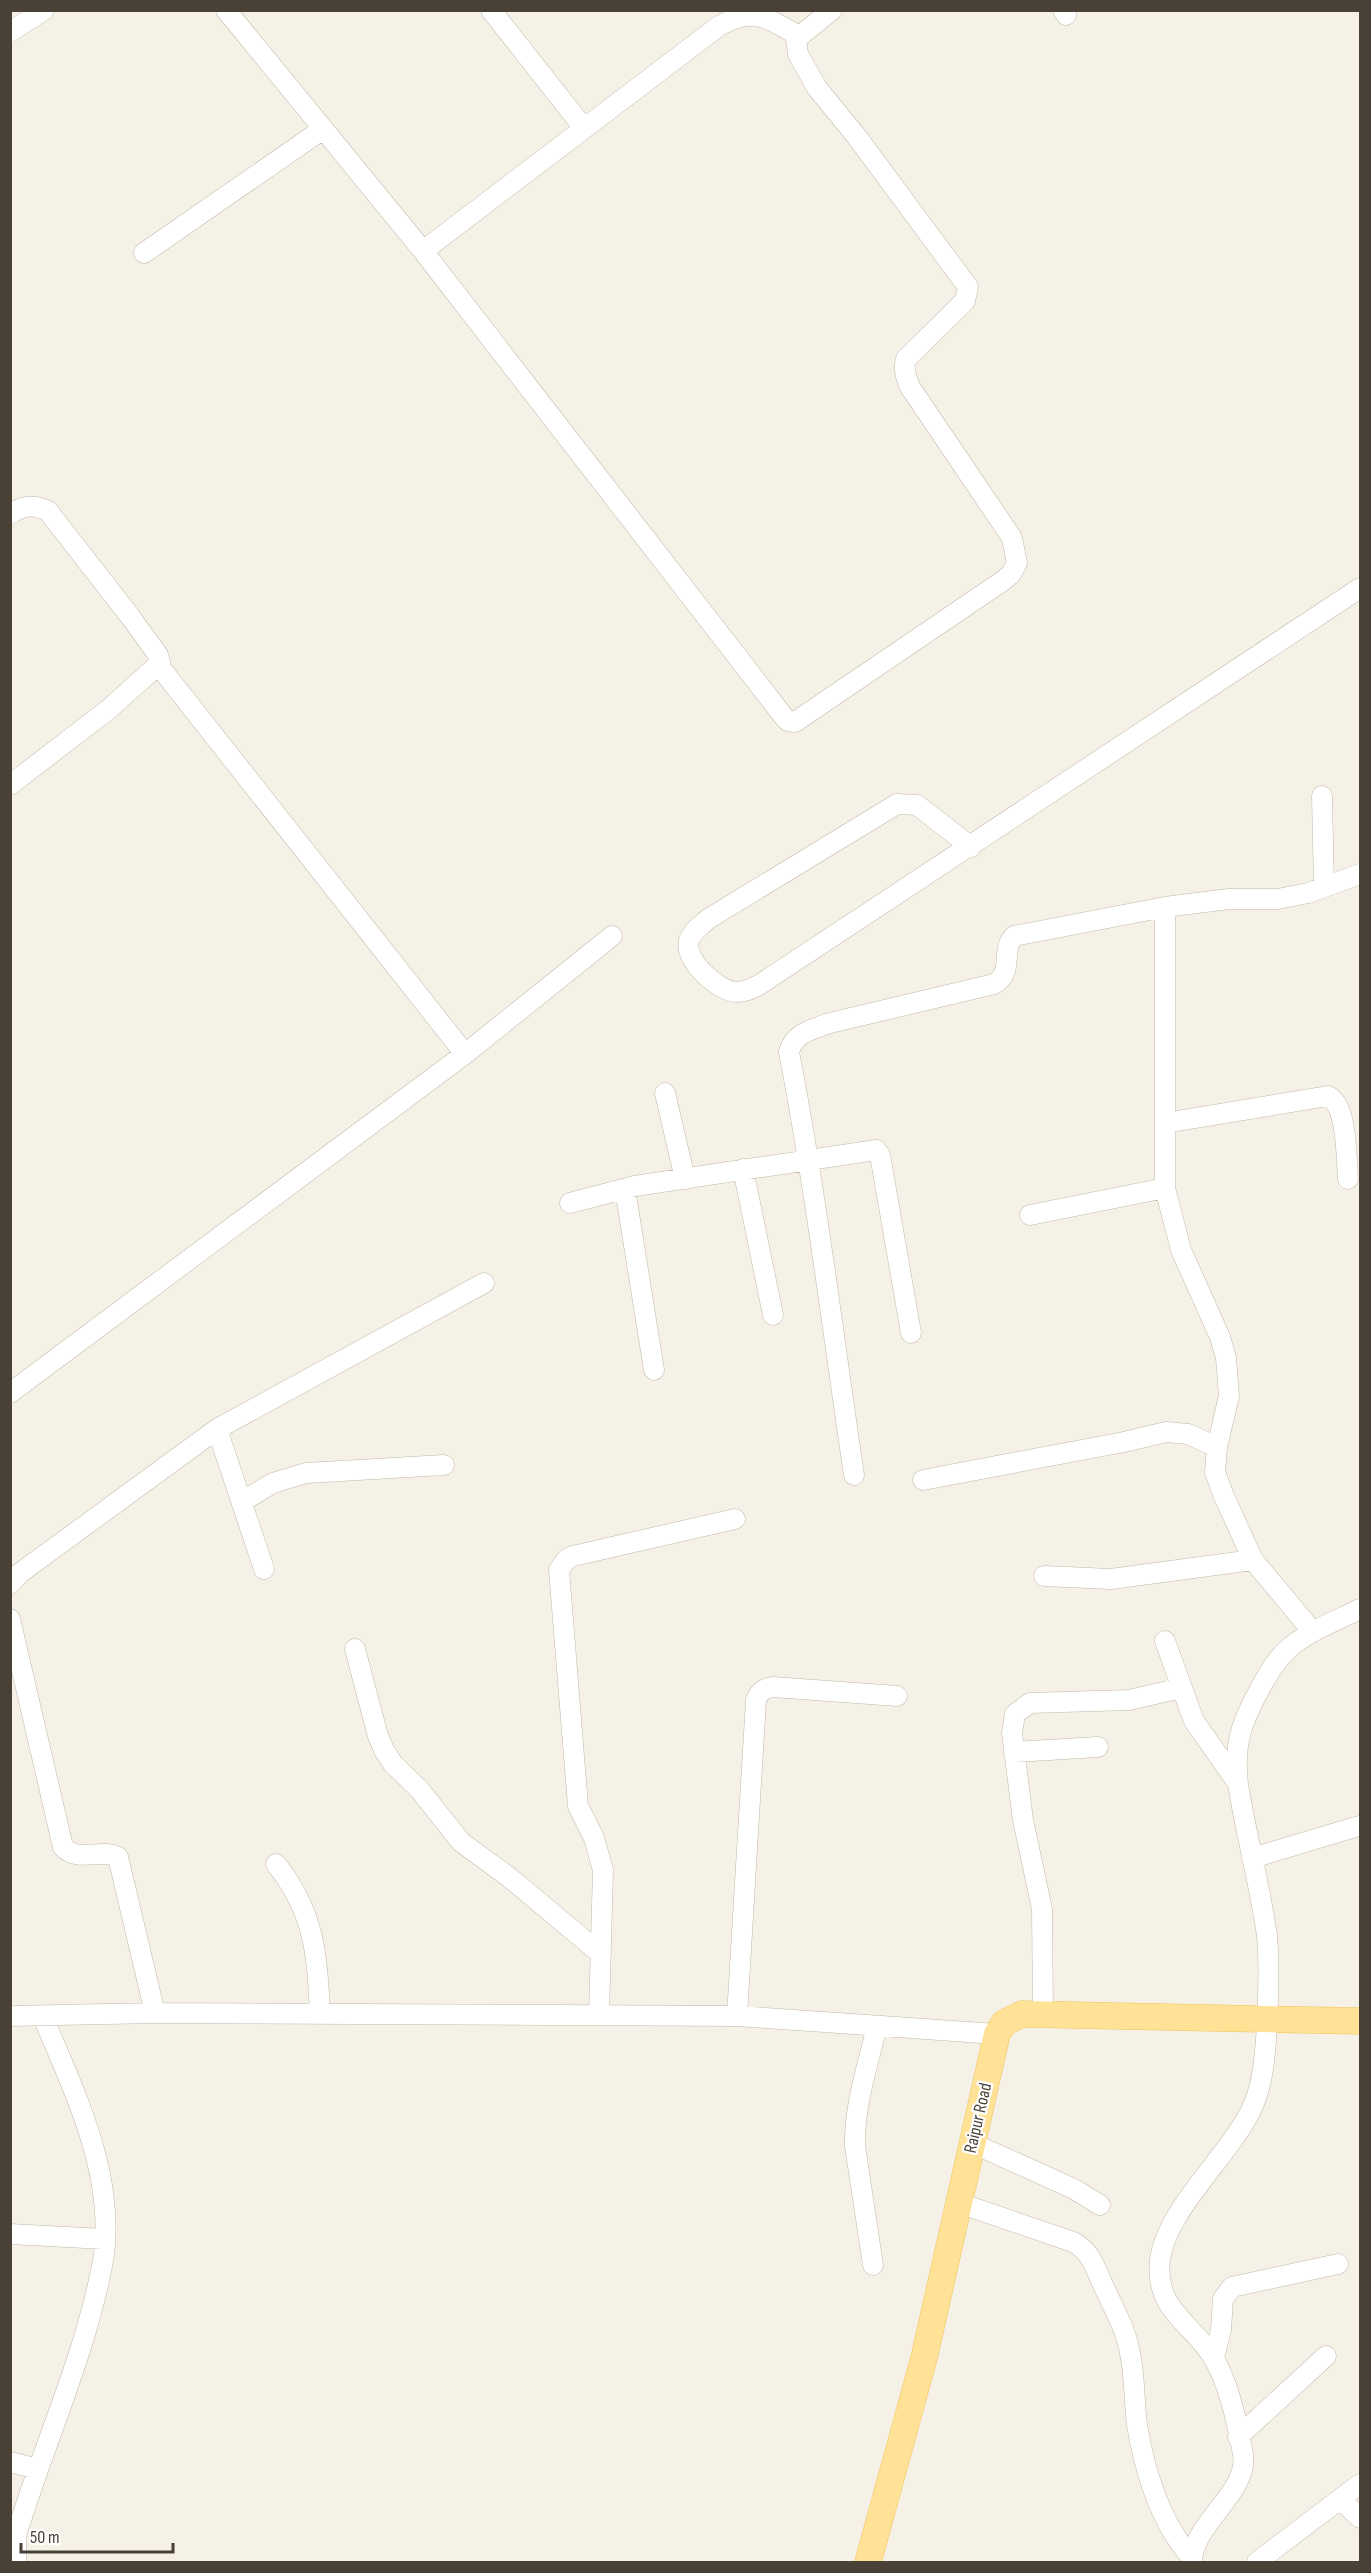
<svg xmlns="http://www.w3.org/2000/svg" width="1371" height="2573" font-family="'Sofia Sans Condensed',sans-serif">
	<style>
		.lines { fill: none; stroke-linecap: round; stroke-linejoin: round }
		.minor-casing { stroke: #c1b9a8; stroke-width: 21 }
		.major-casing { stroke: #efc45a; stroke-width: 27 }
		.minor { stroke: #fff; stroke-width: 20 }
		.major { stroke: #ffe296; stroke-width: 26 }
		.labels { text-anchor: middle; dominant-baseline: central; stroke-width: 4.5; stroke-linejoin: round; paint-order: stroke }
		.street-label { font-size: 18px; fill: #494135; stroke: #fff }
	</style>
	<rect width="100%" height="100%" fill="#f5f1e7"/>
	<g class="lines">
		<!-- minor casing -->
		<g class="minor-casing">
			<path id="minor" d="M226 10 423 251 784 717 788 721 795 722 1004 580 1011 574 1017 563 1012 538 910 387C906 377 903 370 906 359L965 301 968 287 857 137 817 88 798 54 796 39 832 10
				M491 10 583 127
				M1063 10 1066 15
				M10 32 44 10
				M423 251 719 26C754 6 767 18 799 36
				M144 253 323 129
				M10 514C24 505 34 504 48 511L129 615 158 655 160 663 109 709 10 785
				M159 666 465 1054
				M1322 796 1324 887
				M971 847 917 805 897 804 708 919C702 925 692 931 689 940 683 960 718 991 736 992 745 992 751 989 759 985L1360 588
				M665 1093 685 1179
				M1165 1123 1328 1096C1348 1106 1346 1158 1348 1179
				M743 1169 773 1315
				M625 1189 654 1370
				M570 1203 635 1186 876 1150 880 1155 911 1333
				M1030 1215 1165 1188
				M10 1393 465 1054 612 936
				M217 1429 264 1569
				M854 1475C833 1334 816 1192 789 1052 794 1033 813 1029 830 1023L994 984C1015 973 1000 950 1014 936L1165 907
				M923 1480 1124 1442 1166 1432 1188 1434 1217 1447
				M243 1501 273 1483 306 1473 444 1465
				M1044 1576 1111 1579 1253 1560
				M10 1584 20 1573 217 1429 484 1283
				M10 1619 63 1847C77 1863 102 1848 118 1857L155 2013
				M1313 1632 1253 1560 1223 1494 1215 1472 1217 1447 1229 1396 1226 1358 1220 1337 1181 1250 1165 1188V907L1229 899H1278L1308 893 1360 874
				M1165 1641 1194 1721 1237 1782
				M355 1649 378 1736 384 1750 393 1764 419 1789 461 1842 510 1878 601 1954
				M1014 1752 1098 1747
				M1252 1858 1359 1826
				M276 1864C315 1913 317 1954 320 2014
				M1043 2014 1042 1909 1023 1820 1012 1733 1015 1714 1030 1703 1129 1700 1181 1688
				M599 2015 603 1870 594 1838 578 1806 559 1570 566 1560 573 1556 735 1519
				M10 2016 155 2013 737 2016 997 2034
				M737 2016 756 1700C759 1692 764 1688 773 1687L897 1696
				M972 2143 1074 2189 1100 2205
				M959 2203 1073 2242C1091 2251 1095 2268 1103 2285 1113 2307 1126 2329 1130 2353 1135 2377 1134 2401 1137 2425 1145 2472 1160 2523 1192 2558
				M10 2234 104 2239
				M873 2265 855 2146C854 2105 868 2065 877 2026
				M1214 2358 1221 2330 1223 2299 1232 2287 1338 2264
				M1238 2437 1326 2356
				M10 2462 38 2469
				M1341 2500 1360 2518
				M16 2562V2536C43 2446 84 2359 102 2266 109 2233 105 2191 96 2157 84 2109 62 2063 43 2017
				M1192 2562C1193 2522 1249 2493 1243 2454 1238 2426 1229 2384 1214 2359 1194 2324 1154 2311 1160 2260 1166 2209 1231 2155 1253 2106 1264 2080 1265 2053 1267 2026 1268 1996 1270 1966 1267 1936 1260 1885 1246 1835 1238 1784 1233 1742 1243 1719 1263 1683 1270 1671 1277 1659 1288 1649 1308 1631 1336 1621 1360 1609
				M1257 2562 1360 2484"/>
		</g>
		<!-- major casing -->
		<g class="major-casing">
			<path id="major" d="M868 2562 924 2358 997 2034 1004 2023 1022 2014 1360 2021"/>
		</g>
		<!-- minor -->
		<use href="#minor" class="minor"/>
		<!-- major -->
		<use href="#major" class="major"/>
	</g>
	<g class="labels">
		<!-- street labels -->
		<g class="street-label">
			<text transform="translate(978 2118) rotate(-77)">Raipur Road</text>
		</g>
	</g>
	<!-- border -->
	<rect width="1371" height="2573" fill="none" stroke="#494135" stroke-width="24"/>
	<!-- scale -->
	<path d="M21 2543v9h152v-9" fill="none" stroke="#494135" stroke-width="3"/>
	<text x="30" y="2543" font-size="18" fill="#494135" stroke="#ffffff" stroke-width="4.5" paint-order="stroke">50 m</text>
</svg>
